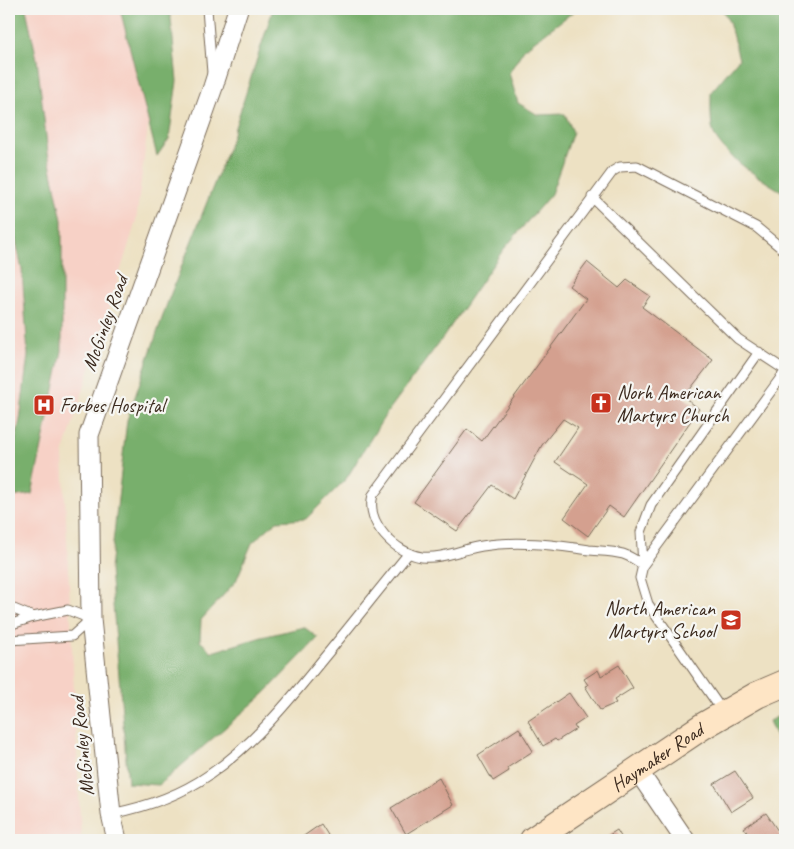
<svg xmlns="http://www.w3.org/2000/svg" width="794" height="849" font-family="Caveat,sans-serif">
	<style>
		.built { fill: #f7d1c6 }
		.forest { fill: #78af6c; stroke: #5a6c45 }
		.building { fill: #d4a08f }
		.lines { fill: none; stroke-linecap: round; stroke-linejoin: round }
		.lane-casing { stroke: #796a58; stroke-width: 11 }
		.street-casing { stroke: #796a58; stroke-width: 21 }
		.secondary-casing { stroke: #796a58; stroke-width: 28 }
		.lane { stroke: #fff; stroke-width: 9 }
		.street { stroke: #fff; stroke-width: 19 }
		.secondary { stroke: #fee5c5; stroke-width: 26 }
		.labels { text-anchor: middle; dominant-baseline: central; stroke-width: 4.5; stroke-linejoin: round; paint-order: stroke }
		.street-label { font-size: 20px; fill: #3b2a1e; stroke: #f6f6f2 }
		.poi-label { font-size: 20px; fill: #3b2a1e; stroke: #f6f6f2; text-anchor: start }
	</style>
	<rect width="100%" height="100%" fill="#f6f6f2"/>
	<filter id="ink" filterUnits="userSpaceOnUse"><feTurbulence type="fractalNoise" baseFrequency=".02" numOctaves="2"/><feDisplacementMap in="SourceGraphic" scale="10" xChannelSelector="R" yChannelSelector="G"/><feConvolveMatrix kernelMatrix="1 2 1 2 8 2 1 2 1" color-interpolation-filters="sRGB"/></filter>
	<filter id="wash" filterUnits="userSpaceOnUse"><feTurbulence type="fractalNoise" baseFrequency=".0096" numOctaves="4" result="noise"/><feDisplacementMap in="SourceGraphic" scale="20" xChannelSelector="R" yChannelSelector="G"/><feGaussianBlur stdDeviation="1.12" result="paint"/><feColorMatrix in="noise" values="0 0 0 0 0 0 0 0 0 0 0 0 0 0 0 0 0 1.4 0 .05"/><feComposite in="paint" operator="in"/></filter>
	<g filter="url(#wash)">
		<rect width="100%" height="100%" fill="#ede1c3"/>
		<!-- built -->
		<path class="built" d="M9 9H153L160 31 136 221 63 455 81 840H9Z"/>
		<!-- forest -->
		<path class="forest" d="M9 9H26L37 59 48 153 62 220V351L32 494 12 497 9 487V469L20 420 28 355 22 270 9 207Z
			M120 9H170L177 81 169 139 157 156Z
			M273 9H577L524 49 509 73 518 103 538 115 565 114 573 132 551 194 503 250 444 336 386 414 346 479 306 519 277 521 252 543 236 581 201 620 200 641 212 652 262 637 304 627 318 638 265 693 159 785 128 783 110 569 127 420 168 301 229 146Z
			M722 9H785V193C766 183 722 155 714 134 710 126 711 102 711 92L739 59 729 22Z
			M785 713V758L769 721Z"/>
		<g id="blocks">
			<!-- building -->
			<path class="building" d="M587 262 619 288 627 280 650 296 642 307 713 360 684 397 699 409 624 517 609 506 588 536 564 518 588 484 555 462 578 428 563 419 542 445 513 499 492 485 457 531 414 502 467 429 482 441 586 299 569 286Z
				M619 665 633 688 614 700 616 703 600 710 585 686 588 685 584 679 598 670 601 676Z
				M569 693 586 718 574 726 576 729 557 741 555 739 543 746 528 721Z
				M519 728 533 751 507 768 509 771 493 781 478 755Z
				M735 771 753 798 731 812 714 784Z
				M439 778 453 805 406 834 391 808Z
				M766 813 784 840H752L744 828Z
				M321 824 331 840H298Z
				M617 830 623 840H601Z"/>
		</g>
	</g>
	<g filter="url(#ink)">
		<use href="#blocks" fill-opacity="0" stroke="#796a58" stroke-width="1"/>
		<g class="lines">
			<!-- lane casing -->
			<g class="lane-casing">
				<path id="lane" d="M207 9 212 73
					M592 197 738 339 785 370
					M759 352 651 505 641 532 643 565C637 561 630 556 623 554 613 551 600 551 589 550 553 545 518 540 482 546 463 549 442 559 422 557 395 553 365 523 373 495L613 171 620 167 637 166 756 227 785 251
					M9 607 33 617
					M9 625 33 617 68 610 91 619 72 636 9 640
					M723 712 648 604 640 578 643 565 785 372
					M111 814C146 807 179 796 209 775 254 744 289 701 323 659 352 624 380 588 409 553"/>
			</g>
			<!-- street casing -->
			<g class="street-casing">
				<path id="street" d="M638 771 685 840
					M117 840 111 814 91 619 89 435 213 87 238 9"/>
			</g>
			<!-- secondary casing -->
			<g class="secondary-casing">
				<g id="secondary">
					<path id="s1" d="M533 840 703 726 757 695 785 683"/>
				</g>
			</g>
			<!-- lane -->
			<use href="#lane" class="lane"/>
			<!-- street -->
			<use href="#street" class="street"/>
			<!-- secondary -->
			<use href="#secondary" class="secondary"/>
		</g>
	</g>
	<!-- icons -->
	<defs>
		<g id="church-square" transform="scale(1.125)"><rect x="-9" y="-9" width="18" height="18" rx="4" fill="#c8321e" stroke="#f6f6f2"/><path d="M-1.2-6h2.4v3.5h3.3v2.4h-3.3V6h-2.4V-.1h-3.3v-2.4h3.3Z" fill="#fff"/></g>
		<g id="hospital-square" transform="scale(1.125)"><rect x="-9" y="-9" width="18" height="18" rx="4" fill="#c8321e" stroke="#f6f6f2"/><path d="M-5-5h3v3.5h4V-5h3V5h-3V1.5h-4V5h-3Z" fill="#fff"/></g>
		<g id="school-square" transform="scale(1.125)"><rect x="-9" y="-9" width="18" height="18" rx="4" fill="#c8321e" stroke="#f6f6f2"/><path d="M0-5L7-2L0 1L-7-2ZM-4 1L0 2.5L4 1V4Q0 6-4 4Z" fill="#fff"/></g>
	</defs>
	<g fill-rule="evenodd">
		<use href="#church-square" x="601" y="403"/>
		<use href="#hospital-square" x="44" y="405"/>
		<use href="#school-square" x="731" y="620"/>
	</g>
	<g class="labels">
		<!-- street labels -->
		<g class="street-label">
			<text transform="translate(105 323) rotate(-70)">McGinley Road</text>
			<text transform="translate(82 746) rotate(-96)">McGinley Road</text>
			<text stroke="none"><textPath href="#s1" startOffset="149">Haymaker Road</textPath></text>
		</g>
		<!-- poi labels -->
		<g class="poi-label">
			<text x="617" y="392">Norh American<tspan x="617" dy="23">Martyrs Church</tspan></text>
			<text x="60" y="405">Forbes Hospital</text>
			<text x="715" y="608" text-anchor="end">North American<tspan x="715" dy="23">Martyrs School</tspan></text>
		</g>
	</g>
	<!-- margin -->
	<rect width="794" height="849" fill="none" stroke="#f6f6f2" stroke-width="30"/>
</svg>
